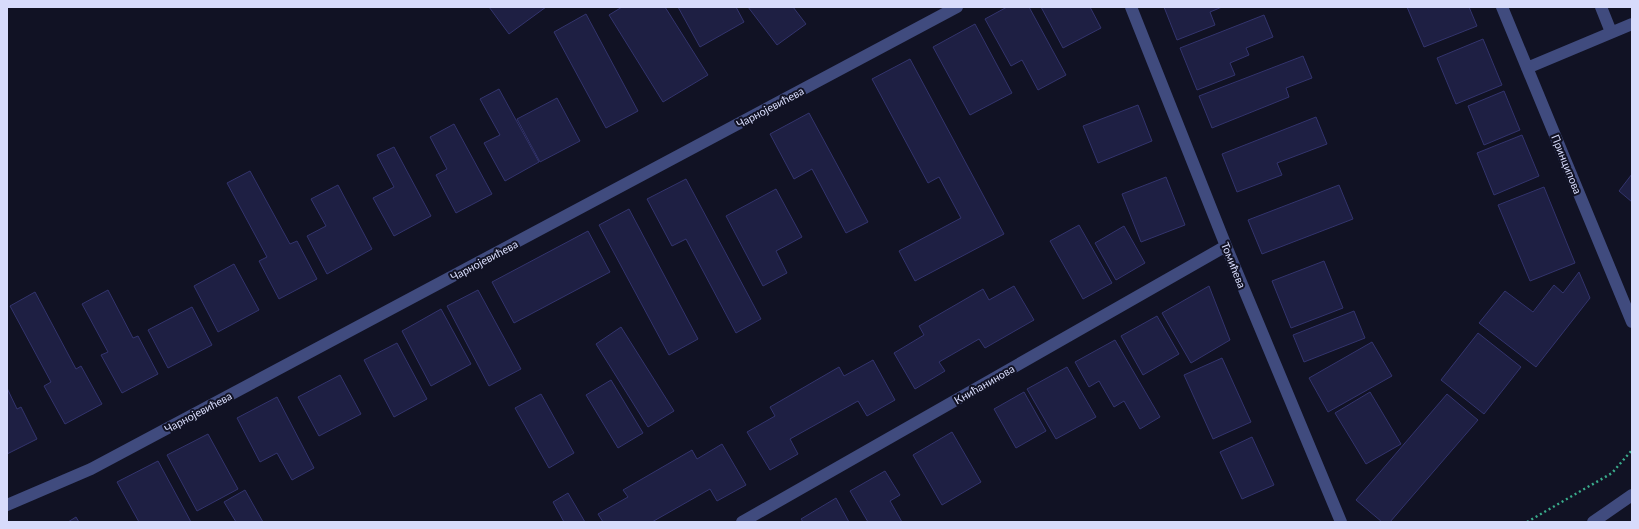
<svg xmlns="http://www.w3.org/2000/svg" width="1639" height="529" font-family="Lato,sans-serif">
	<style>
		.building { fill: #1e1f43; stroke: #33346d }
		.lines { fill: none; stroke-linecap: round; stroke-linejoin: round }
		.path { stroke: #3aac8c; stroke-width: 2.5; stroke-dasharray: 2 3; stroke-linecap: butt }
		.minor { stroke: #404b7e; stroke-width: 12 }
		.labels { text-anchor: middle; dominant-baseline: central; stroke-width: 4; stroke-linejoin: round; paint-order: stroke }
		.street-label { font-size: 11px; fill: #d7dbfb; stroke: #111224 }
	</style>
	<rect width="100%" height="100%" fill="#111224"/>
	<!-- building -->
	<path class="building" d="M489 7H546L509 34Z
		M622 7H665L708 75 663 102 609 15Z
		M678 7H736L744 22 700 47Z
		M748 7H793L806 24 777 45Z
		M1007 7H1029L1066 75 1038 90 1022 60 1011 66 985 19Z
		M1041 7H1090L1101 28 1063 48Z
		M1164 7H1222L1210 12 1215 25 1177 40Z
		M1407 7H1469L1477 26 1424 47Z
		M586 14 638 111 606 128 554 32Z
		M1264 15 1273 37 1246 48 1249 55 1230 63 1235 75 1197 90 1180 48Z
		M975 24 1012 93 970 115 933 47Z
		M1483 39 1502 85 1456 104 1437 58Z
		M1303 56 1312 78 1286 88 1289 97 1212 128 1199 96Z
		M910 59 1004 234 915 281 899 251 961 218 939 177 928 183 872 79Z
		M499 89 539 162 505 181 484 143 500 135 480 99Z
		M1504 91 1520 130 1484 145 1468 106Z
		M557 98 580 141 540 162 517 119Z
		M1138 105 1152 141 1098 163 1083 126Z
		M809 113 868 222 846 233 812 169 794 179 770 134Z
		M1316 117 1327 144 1277 163 1282 175 1237 192 1222 154Z
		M454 124 492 194 456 213 436 175 447 169 430 137Z
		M1522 135 1539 176 1494 195 1477 153Z
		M394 147 431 216 394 236 373 198 394 187 377 155Z
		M250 171 290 244 297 241 317 279 279 299 259 261 267 257 227 183Z
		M1632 174V202L1619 191Z
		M1166 177 1185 225 1141 242 1122 194Z
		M686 179 761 319 736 333 686 239 672 246 647 199Z
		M338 185 372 249 327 274 307 236 326 226 311 199Z
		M1339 185 1353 219 1262 254 1248 220Z
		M1544 187 1575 263 1530 281 1498 205Z
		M776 189 802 237 776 251 787 273 763 286 726 216Z
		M629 209 698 339 669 355 599 225Z
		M1079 225 1112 283 1083 299 1050 241Z
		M1124 226 1145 263 1116 280 1095 243Z
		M588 231 610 272 514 323 492 282Z
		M1324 261 1343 308 1291 328 1272 281Z
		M234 264 259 310 218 332 194 286Z
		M1579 272 1590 298 1536 367 1479 323 1505 291 1533 312 1554 285 1563 293Z
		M1014 286 1034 320 985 348 979 339 939 362 945 371 915 389 894 353 924 335 919 326 983 289 989 300Z
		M1209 286 1230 340 1191 363 1162 313Z
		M108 290 133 338 138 336 158 374 122 393 101 355 108 352 82 304Z
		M478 290 521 369 489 386 447 306Z
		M35 292 76 369 81 366 102 404 65 424 44 386 51 382 10 306Z
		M192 307 212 345 168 368 148 330Z
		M441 309 471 364 431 386 402 331Z
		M1354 311 1365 338 1304 362 1293 335Z
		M1157 316 1179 354 1143 375 1121 336Z
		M621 327 674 411 648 427 596 344Z
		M1478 333 1521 367 1484 414 1441 380Z
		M1115 340 1160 417 1140 429 1124 401 1114 407 1099 381 1089 387 1075 362Z
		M1372 342 1392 376 1328 412 1309 378Z
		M397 343 427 399 394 417 364 360Z
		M1222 358 1251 422 1213 439 1184 375Z
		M873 360 895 400 867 416 858 401 790 439 798 454 770 470 747 432 775 416 770 407 839 367 844 376Z
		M1067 367 1096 417 1056 439 1027 389Z
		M340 375 361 414 319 436 298 397Z
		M611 380 643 433 618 448 586 395Z
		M7 388 17 409 21 407 37 439 7 454Z
		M1024 392 1046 431 1016 448 994 409Z
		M1370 392 1401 444 1366 464 1335 413Z
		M541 394 574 453 549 468 515 408Z
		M1447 394 1478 420 1390 522H1382L1356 500Z
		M277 397 314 468 292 480 277 453 260 462 237 418Z
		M952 432 981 482 942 505 913 455Z
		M208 434 238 489 197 511 167 455Z
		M1252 437 1274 485 1242 499 1220 452Z
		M722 444 746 485 717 501 710 489 652 522H603L598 514 628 497 623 490 692 450 697 459Z
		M158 461 191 522H139L117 482Z
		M885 471 900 495 890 501 902 522H868L850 491Z
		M245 490 263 522H236L224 502Z
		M568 493 585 522H564L553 502Z
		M836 498 849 522H803L801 519Z
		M76 517 79 522H68Z"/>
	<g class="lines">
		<!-- path -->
		<path class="path" d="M1527 522 1612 473 1632 450"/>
		<!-- minor -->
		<path class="minor" d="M1131 7 1226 246 1341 522
			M1502 7 1632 322
			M1601 7 1611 32
			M1527 68 1632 24
			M7 505 91 469 957 7
			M742 522 1226 246
			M1593 522 1632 495"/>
	</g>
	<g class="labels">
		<!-- street labels -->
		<g class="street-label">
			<text transform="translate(770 107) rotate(-28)">Чарнојевићева</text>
			<text transform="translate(1567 164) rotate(68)">Принципова</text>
			<text transform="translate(484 260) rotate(-28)">Чарнојевићева</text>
			<text transform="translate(1234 265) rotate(68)">Томићева</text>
			<text transform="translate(984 384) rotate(-30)">Книћанинова</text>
			<text transform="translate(198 412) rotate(-28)">Чарнојевићева</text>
		</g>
	</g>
	<!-- border -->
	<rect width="1639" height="529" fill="none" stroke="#d7dbfb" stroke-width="16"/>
</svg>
